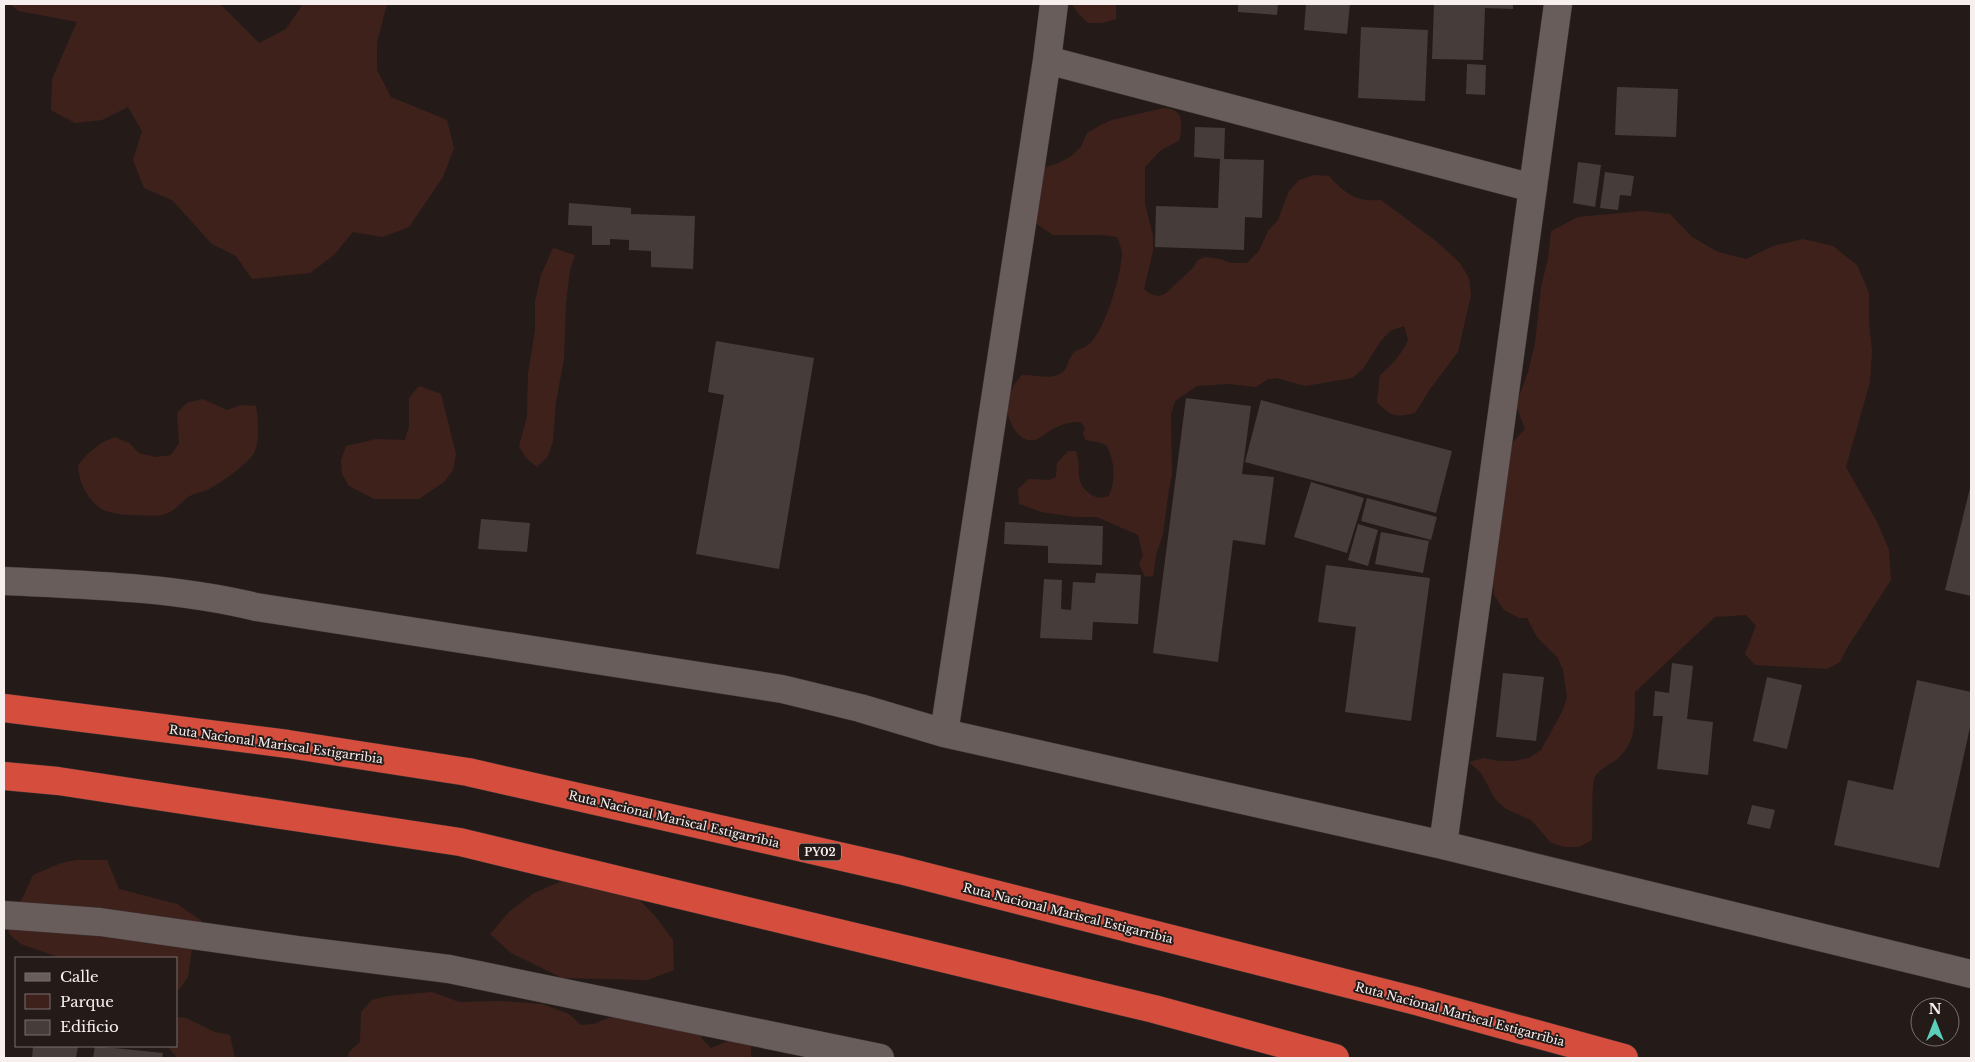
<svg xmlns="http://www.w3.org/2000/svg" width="1975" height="1062" font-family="'Libre Baskerville',serif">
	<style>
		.green { fill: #3f211c }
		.building { fill: #463c3a }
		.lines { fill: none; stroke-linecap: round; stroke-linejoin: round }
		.street-casing { stroke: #3c3534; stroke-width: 29 }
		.highway-casing { stroke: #3c3534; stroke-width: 29 }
		.street { stroke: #695d5b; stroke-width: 28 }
		.highway { stroke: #d54e3d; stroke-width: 28 }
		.labels { text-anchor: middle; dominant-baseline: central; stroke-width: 4; stroke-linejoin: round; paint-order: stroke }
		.shield { fill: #241b19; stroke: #b7afae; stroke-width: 1 }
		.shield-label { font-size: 11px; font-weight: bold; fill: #f6efee }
		.street-label { font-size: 12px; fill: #f6efee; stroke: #241b19 }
	</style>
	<rect width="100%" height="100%" fill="#241b19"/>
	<!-- green -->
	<path class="green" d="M9 4H220L259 43 286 29 303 4H387L377 42V70L391 97 447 120 454 148 443 177 409 227 382 237 353 232 334 255 310 273 252 279 236 256 212 244 172 200 144 188 133 160 142 131 128 107 102 120 75 123 51 110 52 79 77 22 19 11Z
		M1072 4H1116V19L1102 23H1088L1078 13Z
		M1164 108C1186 110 1181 124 1180 140L1161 150 1145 167V204L1153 236V251L1144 289 1150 294 1158 296 1165 294 1193 268 1198 260 1205 257 1220 259 1231 263H1247L1259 251 1268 231 1278 220 1289 191 1299 180 1314 175 1329 176C1346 194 1355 202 1381 200L1437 242 1460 263 1469 278 1471 295 1458 352 1430 389 1415 413C1396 418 1390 416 1377 402L1380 375C1392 365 1401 355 1408 340L1404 326 1390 331 1380 342 1363 369 1352 378 1305 386 1276 378 1268 379 1256 387 1229 384 1197 386 1175 401 1171 415 1172 475 1169 489 1163 534 1156 555 1153 576 1145 577 1139 564 1143 556 1138 535 1097 517H1076L1041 512 1019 504 1018 489 1029 479 1049 480 1056 477 1057 463 1068 451H1076C1083 469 1072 480 1090 494 1097 499 1102 498 1109 496 1116 478 1115 463 1107 446L1101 443 1086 440 1083 434 1085 427 1080 422C1065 422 1057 426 1045 434 1042 436 1038 439 1035 440 1021 444 1009 424 1008 413 1006 398 1012 385 1022 375 1034 374 1050 380 1060 374 1068 370 1067 361 1072 355 1076 349 1083 349 1088 345 1105 332 1122 273 1122 252 1121 247 1119 242 1117 237L1103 235H1053L1032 221 1015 198 1014 183 1025 173 1056 164 1070 157 1081 147 1087 133 1099 126 1112 120Z
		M1642 211 1670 214 1692 237 1718 252 1746 259 1773 246 1803 239 1833 246 1857 265 1869 293V321L1872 352 1870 382 1846 467 1877 522 1889 550 1891 580 1847 648 1840 662 1827 669 1755 665 1745 654 1756 626 1746 615 1715 617 1635 692C1634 717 1639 741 1616 760 1609 765 1599 769 1595 777 1591 784 1593 828 1592 840L1579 847H1565L1551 843 1531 820 1506 809 1495 799 1481 773 1469 762 1484 758 1499 761H1514L1529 758 1541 750 1562 712 1567 698 1563 669 1557 657 1537 637 1527 618H1519L1504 610 1494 595 1486 496 1513 442 1525 429 1516 405 1528 372 1535 344 1541 287 1548 259 1551 231 1578 217Z
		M553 248 575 255 570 270 566 302 564 359 556 402 553 441 548 456 537 467 526 458 519 446 527 417 528 374 535 330V302L541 275Z
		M419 386 441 394 456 454 453 470 444 482 419 499H374L349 486 342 474 341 460 346 446 376 439 405 440 409 426V398Z
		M203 399 227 410 241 405 256 406C258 418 260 439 255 451 252 461 219 484 209 489 204 492 199 492 194 494 184 498 179 507 170 512 162 517 149 516 140 515 129 515 117 515 106 511 89 504 79 483 78 465 89 452 98 443 115 437L129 443 139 453 156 457 171 455 179 443 177 413 187 403Z
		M76 860H107L119 889 177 904 202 921 199 936 192 948 188 977 179 990H176V958H60L21 944 10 935 4 922 10 909 22 899 33 875 61 863Z
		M620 880 655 916 673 940 674 970 648 980 562 978 511 953 490 934 510 911 534 893 562 881 591 884Z
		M432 992 459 1002 501 1001 542 1004 569 1014 581 1025 594 1024 608 1018 637 1015 705 1023 701 1038 711 1048 742 1035 751 1046V1058H348L349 1052 360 1042 361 1012 372 1000 388 996Z
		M176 1017 186 1018 215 1032 230 1035 235 1058H176L175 1055 167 1046H176Z"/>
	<!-- building -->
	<path class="building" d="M1238 4H1278L1277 15 1238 12Z
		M1306 4H1350L1347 34 1304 30Z
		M1434 4H1513V9L1485 8 1483 60 1432 59Z
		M1361 27 1428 30 1425 101 1358 98Z
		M1467 64 1486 65 1485 95 1466 94Z
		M1617 87 1678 89 1676 137 1615 135Z
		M1195 127 1225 128 1224 159 1264 160 1262 218 1245 217 1244 250 1155 247 1156 206 1218 208 1220 159 1194 157Z
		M1578 162 1601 165 1595 207 1573 203Z
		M1605 172 1634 176 1631 196 1620 195 1618 210 1600 208Z
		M569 203 631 208V214L695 216 693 269 651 267V251L629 250V240L610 239V245H592V226L568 225Z
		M716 341 814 358 779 569 696 554 724 395 708 392Z
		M1186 398 1251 406 1242 474 1274 477 1265 545 1233 540 1218 662 1153 653Z
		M1261 400 1452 451 1436 513 1245 462Z
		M1311 482 1364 498 1347 553 1294 537Z
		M1971 484V596L1945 590Z
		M1367 498 1437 517 1431 540 1361 521Z
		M481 519 530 523 527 552 478 549Z
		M1005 522 1103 526 1102 565 1048 563V546L1004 544Z
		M1358 524 1378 530 1368 566 1348 560Z
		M1381 532 1429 541 1423 573 1375 564Z
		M1326 565 1430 578 1411 721 1345 712 1356 627 1318 622Z
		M1096 573 1141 575 1138 624 1093 622 1092 640 1040 638 1044 579 1062 580 1061 609 1071 610 1073 582 1095 583Z
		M1672 663 1693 666 1687 719 1713 722 1708 775 1657 769 1663 716H1653L1655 691 1669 693Z
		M1503 673 1544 677 1536 741 1496 737Z
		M1767 677 1802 685 1787 749 1753 741Z
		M1917 680 1971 692V723L1939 868 1834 845 1848 780 1893 790Z
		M1752 805 1775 810 1770 829 1747 824Z
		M33 1046H78L76 1058H32Z
		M95 1046 163 1053 162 1058H93Z"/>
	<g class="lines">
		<!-- street casing -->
		<g class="street-casing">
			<path id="street" d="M1047 60 1054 4
				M4 581C88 585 174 587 256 607L782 689 860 708 944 733 1443 845 1971 974
				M944 733 1047 60 1533 188
				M1443 845 1558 4
				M4 915 100 922 298 950 449 969 880 1058"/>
		</g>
		<!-- highway casing -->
		<g class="highway-casing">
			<path id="highway" d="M4 708 288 744 468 772 900 870 1416 1001 1624 1058
				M4 776 58 781 460 842 1154 1009 1335 1058"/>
		</g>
		<!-- street -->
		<use href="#street" class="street"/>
		<!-- highway -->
		<use href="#highway" class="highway"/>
	</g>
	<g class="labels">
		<!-- shield labels -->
		<rect class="shield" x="799" y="843.5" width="42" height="17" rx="4"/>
		<g class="shield-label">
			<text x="820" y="852">PY02</text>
		</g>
		<!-- street labels -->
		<g class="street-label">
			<text transform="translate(276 744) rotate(8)">Ruta Nacional Mariscal Estigarribia</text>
			<text transform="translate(674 819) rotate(13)">Ruta Nacional Mariscal Estigarribia</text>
			<text transform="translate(1068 913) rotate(14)">Ruta Nacional Mariscal Estigarribia</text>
			<text transform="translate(1460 1014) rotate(15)">Ruta Nacional Mariscal Estigarribia</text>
		</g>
	</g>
	<!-- border -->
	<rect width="1975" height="1062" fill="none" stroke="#f6efee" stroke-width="10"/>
	<!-- legend -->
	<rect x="15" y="957" width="162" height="90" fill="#241b19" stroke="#78706e"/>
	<rect x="25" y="973" width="25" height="8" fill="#695d5b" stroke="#78706e"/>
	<text x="60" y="982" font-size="15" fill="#f6efee">Calle</text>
	<rect x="25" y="994" width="25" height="15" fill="#3f211c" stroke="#78706e"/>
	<text x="60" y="1007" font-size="15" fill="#f6efee">Parque</text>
	<rect x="25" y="1020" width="25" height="15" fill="#463c3a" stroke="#78706e"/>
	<text x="60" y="1032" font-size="15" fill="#f6efee">Edificio</text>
	<!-- north arrow -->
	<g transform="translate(1935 1022)"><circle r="24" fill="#241b19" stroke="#78706e"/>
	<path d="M0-4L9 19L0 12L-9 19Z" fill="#5cceba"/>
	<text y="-8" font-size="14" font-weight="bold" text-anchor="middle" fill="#f6efee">N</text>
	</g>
</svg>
